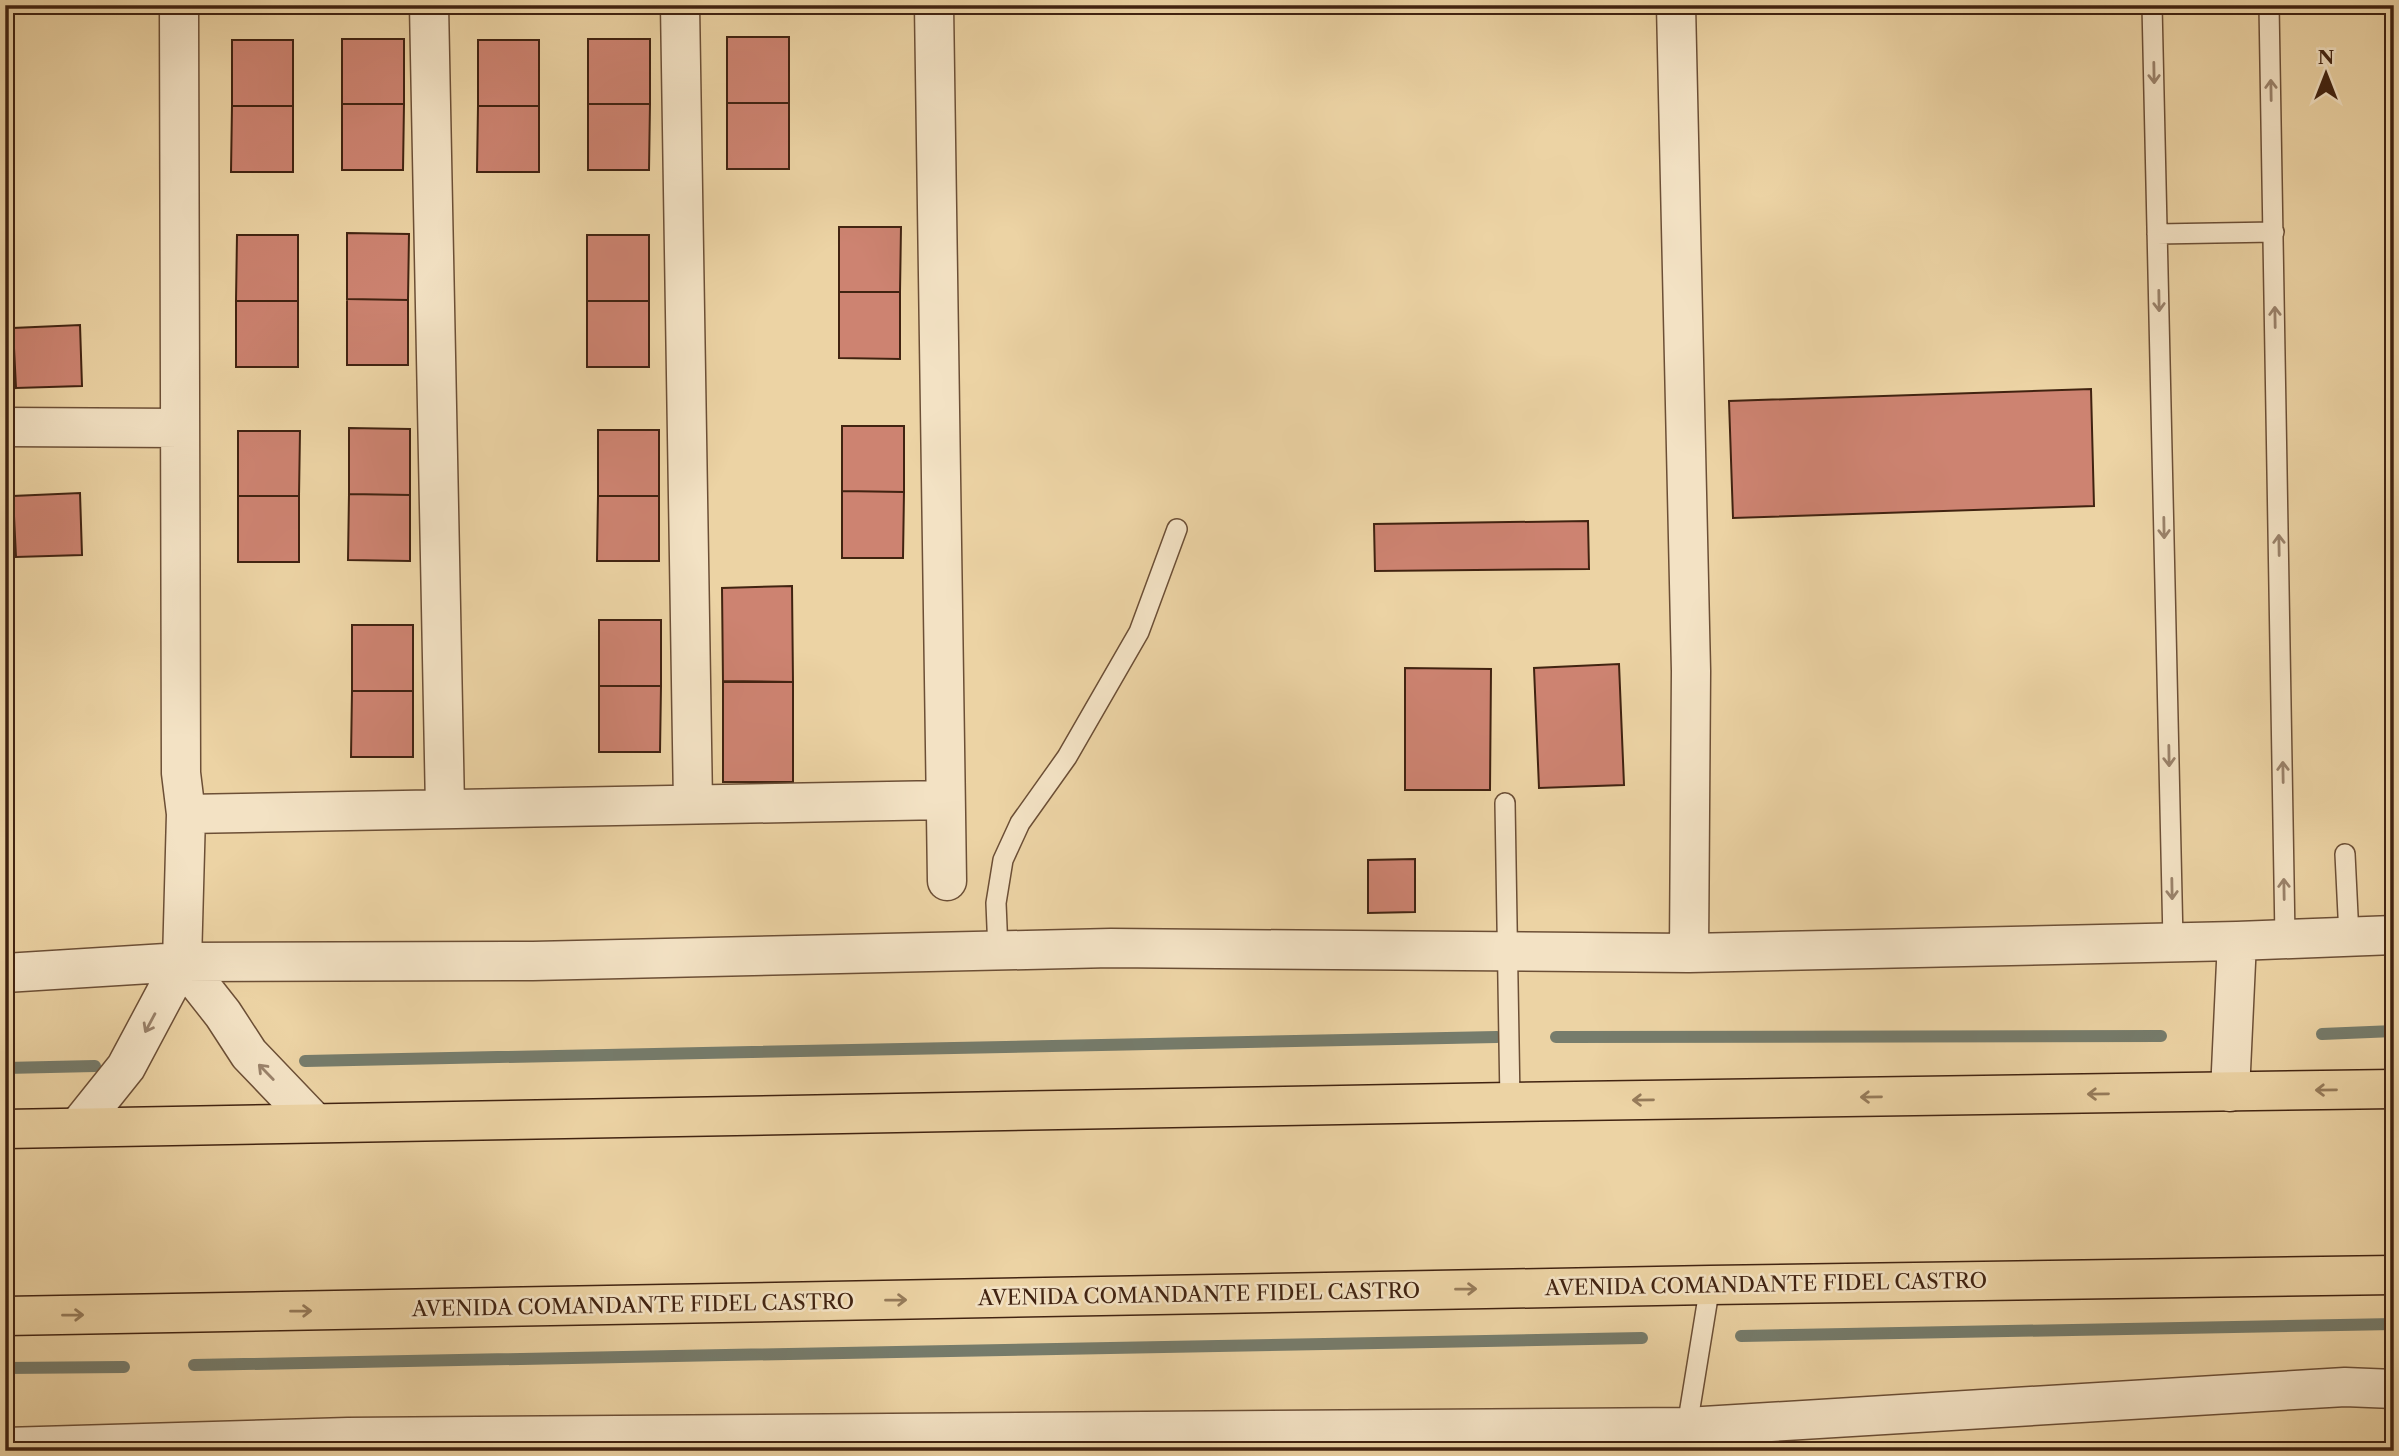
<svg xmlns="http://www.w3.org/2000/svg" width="2399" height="1456" font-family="'Libre Caslon Text',serif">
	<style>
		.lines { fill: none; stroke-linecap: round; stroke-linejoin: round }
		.stream { stroke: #767c6c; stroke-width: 12 }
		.building { fill: #cd8371; stroke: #412311; stroke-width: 2 }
		.service-casing { stroke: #6c4f36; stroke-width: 22 }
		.minor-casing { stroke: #6c4f36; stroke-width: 41 }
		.motorway-casing { stroke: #412311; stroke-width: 41 }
		.service { stroke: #f3e2c4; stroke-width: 19 }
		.minor { stroke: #f3e2c4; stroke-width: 38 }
		.motorway { stroke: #ecd3a4; stroke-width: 38 }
		.oneway { stroke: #9a826a }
		.oneway2 { stroke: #967b5a }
		.labels { text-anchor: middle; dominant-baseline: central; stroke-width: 5; stroke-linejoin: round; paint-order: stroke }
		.street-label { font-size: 21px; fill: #412311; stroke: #f3e2c4 }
	</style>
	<rect width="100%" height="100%" fill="#ecd3a4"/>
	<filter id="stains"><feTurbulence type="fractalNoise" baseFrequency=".00286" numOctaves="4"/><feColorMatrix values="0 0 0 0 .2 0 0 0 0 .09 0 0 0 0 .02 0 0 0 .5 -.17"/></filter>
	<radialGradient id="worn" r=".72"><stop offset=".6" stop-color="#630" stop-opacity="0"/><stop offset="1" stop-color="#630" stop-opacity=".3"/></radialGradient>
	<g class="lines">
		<!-- stream -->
		<path class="stream" d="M2322 1034 2394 1031
			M1556 1037 2161 1036
			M305 1061 1497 1037
			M5 1068 95 1066
			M1741 1336 2394 1324
			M194 1365 1642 1338
			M5 1368 124 1367"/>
	</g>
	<!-- building -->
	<path class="building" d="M727 37H789V103H727Z
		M342 39H404V104H342Z
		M588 39H650V104H588Z
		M232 40H293V106H232Z
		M478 40H539V106H478Z
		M727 103H789V169H727Z
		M342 104H404L403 170H342Z
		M588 104H650L649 170H588Z
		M232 106H293V172H231Z
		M478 106H539V172H477Z
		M839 227H901L900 292H839Z
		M347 233 409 234 408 300 347 299Z
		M237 235H298V301H236Z
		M587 235H649V301H587Z
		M839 292H900V359L839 358Z
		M347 299 408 300V365H347Z
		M236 301H298V367H236Z
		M587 301H649V367H587Z
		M80 325 82 386 16 388 13 328Z
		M5 328H13L16 388 5 389Z
		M2091 389 2094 506 1733 518 1729 401Z
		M842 426H904V492L842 491Z
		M349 428 410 429V495L349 494Z
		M598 430H659V496H598Z
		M238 431H300L299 496H238Z
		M842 491 904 492 903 558H842Z
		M80 493 82 555 16 557 13 496Z
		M349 494 410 495V561L348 560Z
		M13 496 16 557H5V497Z
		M238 496H299V562H238Z
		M598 496H659V561H597Z
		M1588 521 1589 569 1375 571 1374 524Z
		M792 586 793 682H723L722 588Z
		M599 620H661V686H599Z
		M352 625H413V691H352Z
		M1619 664 1624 785 1539 788 1534 668Z
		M1405 668 1491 669 1490 790H1405Z
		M723 681 793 682V782H723Z
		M599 686H661L660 752H599Z
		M352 691H413V757H351Z
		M1415 859V912L1368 913V860Z"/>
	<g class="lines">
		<!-- service casing -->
		<g class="service-casing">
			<path id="service" d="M2152 5 2173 941
				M2269 5 2285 938
				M2157 234 2274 232
				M1505 803 1510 1102
				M2345 854 2349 936
				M998 951 996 903 1003 860 1020 823 1067 757 1139 632 1177 529
				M1683 1451 1710 1285"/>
		</g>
		<!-- minor casing -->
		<g class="minor-casing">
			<path id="minor" d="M429 5 445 808
				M680 5 693 804
				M934 5 947 881
				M1676 5 1691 671 1689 953
				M5 427 180 428
				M186 814 945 800
				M182 962 223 1014 249 1054 314 1122
				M5 973 182 962 533 961 1111 948 1689 953 2237 941 2394 935
				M2230 1092 2237 941
				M78 1127 126 1067 182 962 186 814 181 773 179 5
				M5 1447 348 1437 1687 1427 2345 1387 2394 1389"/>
		</g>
		<!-- motorway casing -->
		<g class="motorway-casing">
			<path id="motorway" d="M5 1129 1510 1102 2394 1089
				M5 1316 1710 1285 2394 1275"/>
		</g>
		<!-- service -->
		<use href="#service" class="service"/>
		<!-- minor -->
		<use href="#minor" class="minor"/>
		<!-- motorway -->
		<use href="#motorway" class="motorway"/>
	</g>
	<!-- one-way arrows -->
	<defs><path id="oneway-shaft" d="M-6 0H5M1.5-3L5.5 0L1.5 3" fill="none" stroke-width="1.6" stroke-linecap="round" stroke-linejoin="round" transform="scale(1.75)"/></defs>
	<g class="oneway">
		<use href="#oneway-shaft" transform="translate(2154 73) rotate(89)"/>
		<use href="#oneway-shaft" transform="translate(2271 90) rotate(-91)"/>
		<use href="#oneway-shaft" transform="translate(2159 301) rotate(89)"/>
		<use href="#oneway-shaft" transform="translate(2275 317) rotate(-91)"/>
		<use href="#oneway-shaft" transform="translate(2164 528) rotate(89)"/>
		<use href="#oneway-shaft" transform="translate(2279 545) rotate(-91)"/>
		<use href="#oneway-shaft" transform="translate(2169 756) rotate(89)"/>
		<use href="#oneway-shaft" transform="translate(2283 772) rotate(-91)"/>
		<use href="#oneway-shaft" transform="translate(2172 889) rotate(89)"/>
		<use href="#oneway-shaft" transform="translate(2284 889) rotate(-91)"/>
		<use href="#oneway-shaft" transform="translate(150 1023) rotate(118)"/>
		<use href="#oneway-shaft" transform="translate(266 1072) rotate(-134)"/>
	</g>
	<g class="oneway2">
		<use href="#oneway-shaft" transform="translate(2326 1090) rotate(179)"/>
		<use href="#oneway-shaft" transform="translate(2098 1094) rotate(179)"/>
		<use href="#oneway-shaft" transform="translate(1871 1097) rotate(179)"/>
		<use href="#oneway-shaft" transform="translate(1643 1100) rotate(179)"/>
		<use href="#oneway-shaft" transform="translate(1466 1289) rotate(-1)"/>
		<use href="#oneway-shaft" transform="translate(896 1300) rotate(-1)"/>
		<use href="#oneway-shaft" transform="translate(301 1311) rotate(-1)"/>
		<use href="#oneway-shaft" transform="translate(73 1315) rotate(-1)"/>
	</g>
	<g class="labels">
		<!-- street labels -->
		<g class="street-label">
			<text transform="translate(1766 1284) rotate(-1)">AVENIDA COMANDANTE FIDEL CASTRO</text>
			<text transform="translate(1199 1294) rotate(-1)">AVENIDA COMANDANTE FIDEL CASTRO</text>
			<text transform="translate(633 1305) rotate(-1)">AVENIDA COMANDANTE FIDEL CASTRO</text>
		</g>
	</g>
	<!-- margin -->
	<rect width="2399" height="1456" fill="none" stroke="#ecd3a4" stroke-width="28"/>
	<rect x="7" y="7" width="2385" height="1442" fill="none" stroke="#412311" stroke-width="3.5"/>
	<rect x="14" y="14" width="2371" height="1428" fill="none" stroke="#412311" stroke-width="2"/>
	<!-- north arrow -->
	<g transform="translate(2326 74)" stroke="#f3e2c4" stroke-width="5" paint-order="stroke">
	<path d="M0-5L12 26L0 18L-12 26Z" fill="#412311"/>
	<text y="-10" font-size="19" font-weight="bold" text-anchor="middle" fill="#412311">N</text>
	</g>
	<rect width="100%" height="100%" filter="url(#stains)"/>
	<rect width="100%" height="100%" fill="url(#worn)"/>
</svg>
